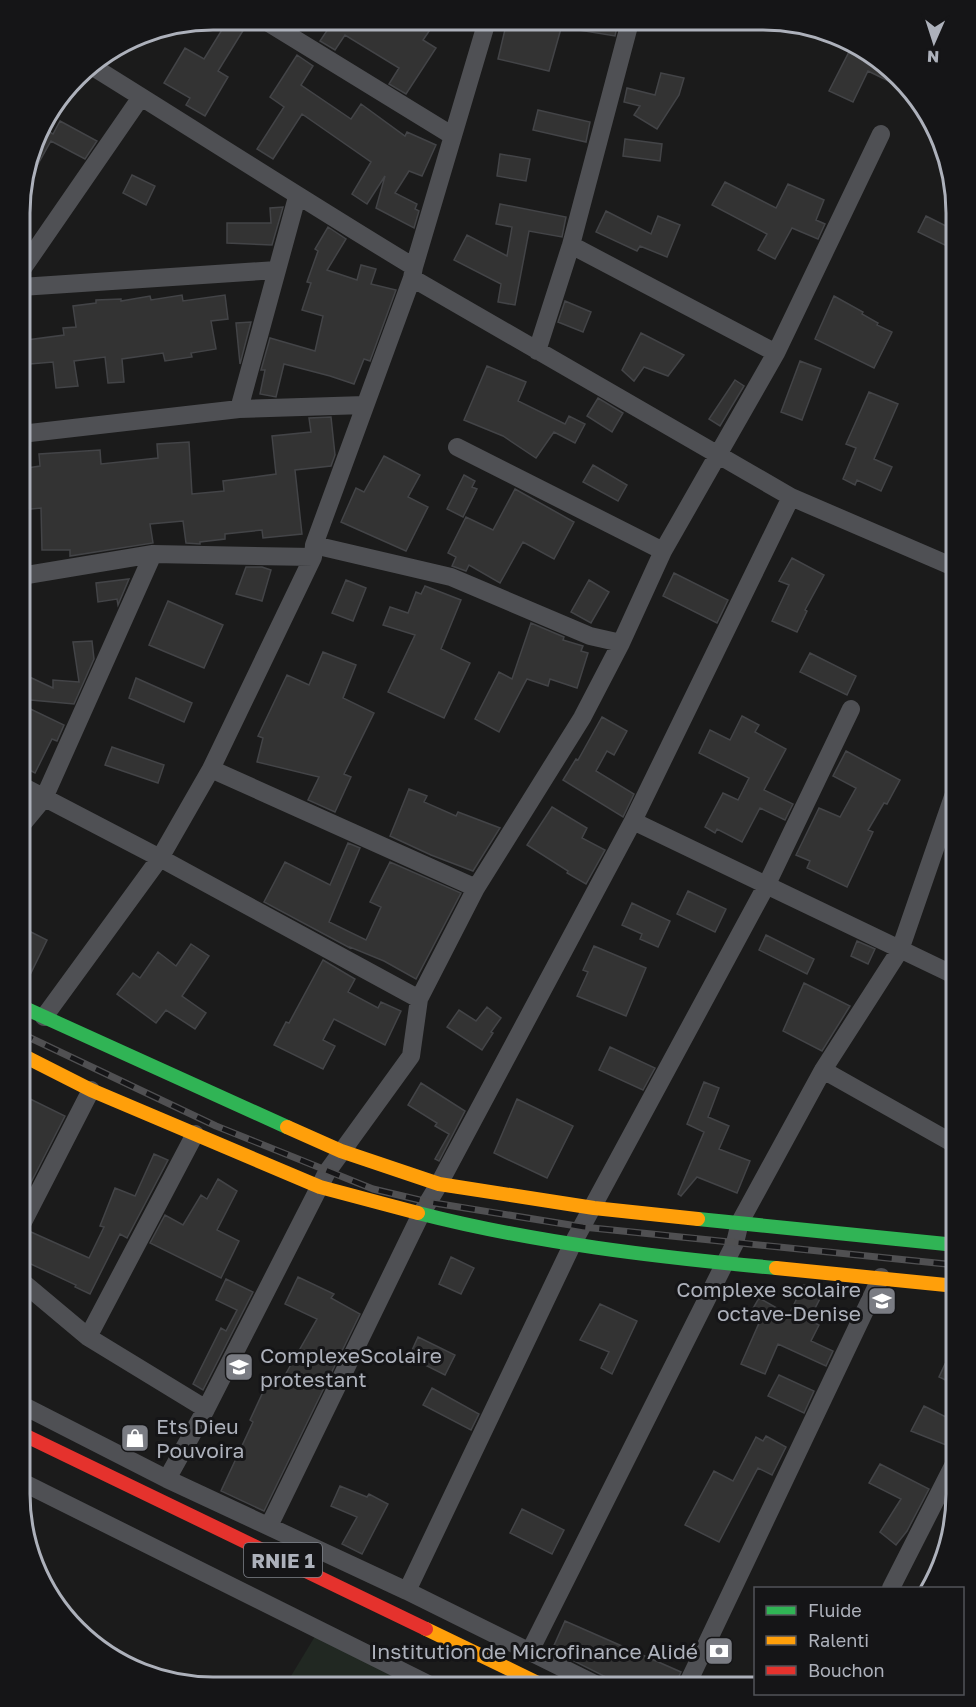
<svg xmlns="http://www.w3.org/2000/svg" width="976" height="1707" font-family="'Golos Text',sans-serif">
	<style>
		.green { fill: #212822 }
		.building { fill: #333; stroke: #434447; stroke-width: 1.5 }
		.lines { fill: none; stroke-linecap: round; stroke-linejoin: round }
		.lane { stroke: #4f5054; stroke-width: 9 }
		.street { stroke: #4f5054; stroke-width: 18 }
		.fast { stroke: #30b455; stroke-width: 14 }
		.slow { stroke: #ff9f0a; stroke-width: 14 }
		.jam { stroke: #e5322d; stroke-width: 14 }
		.rail-casing { stroke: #505052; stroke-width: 7 }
		.rail { stroke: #151517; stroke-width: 4.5; stroke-dasharray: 14; stroke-linecap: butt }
		.labels { text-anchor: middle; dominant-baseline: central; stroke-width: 6; stroke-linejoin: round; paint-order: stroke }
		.shield { fill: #151517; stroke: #7f828a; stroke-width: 1.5 }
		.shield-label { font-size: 20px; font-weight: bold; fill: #adb1bb }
		.poi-label { font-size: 21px; fill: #adb1bb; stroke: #151517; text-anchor: end }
		.rim { fill: none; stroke: #adb1bb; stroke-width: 3 }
	</style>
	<rect width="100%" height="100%" fill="#1b1b1b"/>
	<!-- green -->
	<path class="green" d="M317 1633 424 1686H285Z"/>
	<!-- building -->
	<path class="building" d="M228 20 244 29 218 71 228 77 205 116 186 105 190 98 164 83 185 48 204 59Z
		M334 20 391 21 401 27 405 21H436L423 40 436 48 406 94 389 84 399 68 345 35 335 50 320 41Z
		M507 21 547 22 562 25 549 71 498 59Z
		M573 22H618L615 36 572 29Z
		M851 48 890 67 905 89 868 71 853 102 829 91Z
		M297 55 313 66 301 85 351 119 361 104 405 136 407 132 436 145 422 176 409 171 395 193 417 204 415 209 419 211 414 228 376 208 385 176 367 204 352 194 371 162 302 114 273 159 257 149 284 107 270 97Z
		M661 73 684 78 679 95 657 129 634 115 640 106 624 102 627 88 655 95Z
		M538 110 590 122 586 142 533 130Z
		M60 121 97 141 85 159 51 141 29 180 24 177 40 127 53 134Z
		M625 139 662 144 660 161 623 156Z
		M500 154 530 159 526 181 497 176Z
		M132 175 155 186 146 205 123 193Z
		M725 182 776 208 788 184 824 200 816 220 825 224 818 239 792 228 775 259 758 250 767 234 712 205Z
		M500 204 566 217 562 237 529 231 515 305 498 302 501 284 454 260 467 235 507 256 512 227 496 224Z
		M283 207 272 245 227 243V223H271L270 208Z
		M606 211 651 234 658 216 680 225 667 257 640 246 637 251 596 232Z
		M926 216 956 231V237L951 248 918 232Z
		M328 227 346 239 327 270 357 280 361 265 376 269 371 284 396 290 370 361 364 359 354 384 330 376 284 364 276 397 260 394 265 370H261L270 338 315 351 323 316 302 310 311 283 307 282 318 251 315 249Z
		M182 295 183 301 225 295 228 319 211 321 216 349 191 353 192 357 165 361 163 353 122 359 124 382 108 383 105 357 74 361 78 386 56 388 53 362 30 364 27 340 64 335 63 328 76 327 73 306 96 303V300L121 299V301L150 296 151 300Z
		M834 296 863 312 862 314 878 323 877 325 892 332 874 368 815 339Z
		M565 301 591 312 583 332 558 322Z
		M251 322 240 364 236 323Z
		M641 333 684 355 668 376 644 367 634 381 622 370Z
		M800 361 821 369 802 420 781 412Z
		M487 366 526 382 518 401 565 424 569 416 585 424 575 443 554 432 536 458 503 436 464 420Z
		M735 380 744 386 720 426 709 419Z
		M869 392 898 404 874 459 892 467 881 491 857 480 855 485 843 479 856 448 846 444Z
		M598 398 623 413 612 432 587 416Z
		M331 417 335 455 331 466 295 470 302 534 263 538 262 530 225 534V539L200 542V544L186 543 183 521 150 524 153 543 70 556V550H42L41 508 21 510V469L40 466 39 454 100 450 101 464 158 458 157 444 189 442 192 494 224 491 223 481 276 474 272 436 311 432 309 418Z
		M384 456 420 475 408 497 428 507 406 551 341 522 356 488 364 492Z
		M593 465 627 485 618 501 583 482Z
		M464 475 475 481 472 487 477 489 463 517 447 509Z
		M515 489 574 522 554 559 523 542 500 583 469 565 466 571 452 566 456 557 448 553 466 517 493 530Z
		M792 558 824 575 805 610 807 611 797 632 772 621 789 585 779 581Z
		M246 567H262L271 570 262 601 236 594Z
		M674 573 728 600 717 623 663 596Z
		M129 579 118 605 117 599 98 602 96 583Z
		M346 580 366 588 353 621 332 613Z
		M589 580 609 592 591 623 571 612Z
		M425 586 461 600 441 649 470 663 444 718 388 692 415 635 383 625 390 607 408 613 416 592 421 594Z
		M168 601 223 625 204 668 149 645Z
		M531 623 564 637 563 640 583 646 581 651 588 653 577 688 550 679 548 686 527 679 499 732 475 719 499 672 512 679Z
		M92 641 94 659 74 704 20 699 21 673 53 688V680L79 682 73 642Z
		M323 652 356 665 343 698 374 713 344 774 351 777 335 812 308 800 319 777 257 762 263 738 258 736 287 675 309 685Z
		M810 653 856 676 847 695 800 672Z
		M136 678 192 703 184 722 129 698Z
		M20 704 64 725 57 741 52 739 35 773 20 765Z
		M742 716 759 725 755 732 786 749 764 790 793 804 785 820 760 808 742 842 717 829 715 833 705 827 723 793 738 800 749 778 699 753 710 730 730 740Z
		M602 717 627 731 614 755 607 751 596 771 634 794 623 817 563 780 576 759 578 760Z
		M112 747 164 765 158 783 105 765Z
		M846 751 900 780 887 804 884 803 868 830 873 832 847 887 807 868 810 861 796 855 819 808 840 817 856 788 833 776Z
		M409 789 427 796 424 802 456 816 458 812 500 828 473 871 431 855 390 836Z
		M552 807 587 828 582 838 605 850 586 884 567 873 568 871 527 845Z
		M348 843 360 848 329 922 366 940 381 907 370 902 390 862 461 893 416 979 384 961 350 947V948L264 902 285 862 330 885Z
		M688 891 726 909 715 932 677 914Z
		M632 903 670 921 658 947 640 939 642 934 622 925Z
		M27 930 47 940 29 977 20 973V945Z
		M766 935 814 959 807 974 759 950Z
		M857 941 875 949 868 964 851 956Z
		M191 944 209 956 182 996 206 1013 195 1029 166 1010 156 1023 117 994 133 973 140 978 158 952 176 966Z
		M594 946 646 968 626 1016 577 996 588 972 583 970Z
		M323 960 355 979 348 992 378 1008 381 1002 401 1011 385 1045 334 1019 323 1040 335 1046 323 1069 274 1045 286 1022 289 1023Z
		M804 983 850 1006 822 1051 783 1031Z
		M487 1007 501 1018 491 1032 493 1033 482 1050 447 1027 459 1010 476 1021Z
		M610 1047 655 1068 643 1090 599 1070Z
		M704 1082 719 1088 708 1117 729 1126 719 1149 750 1161 737 1193 697 1177 681 1196 678 1194 704 1132 687 1124Z
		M421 1083 465 1111 439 1161 435 1159 449 1134 435 1126 437 1123 408 1105Z
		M20 1094 65 1116 20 1204Z
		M517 1099 573 1126 547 1178 494 1153Z
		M154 1154 168 1160 127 1238 120 1234 90 1294 75 1287 76 1285 20 1259V1239L27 1237 31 1232 89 1258 104 1227 100 1226 115 1188 135 1196Z
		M218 1179 237 1191 217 1230 239 1241 221 1278 150 1243 165 1215 183 1225 201 1195 207 1199Z
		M451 1257 474 1268 461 1294 439 1284Z
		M298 1277 334 1294 331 1298 360 1314 264 1511 221 1491 253 1422 250 1420 270 1377 281 1382 317 1319 285 1304Z
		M226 1279 253 1292 203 1390 193 1384 221 1328 226 1331 237 1310 216 1300Z
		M803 1285 825 1289 809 1320 819 1325 811 1341 833 1351 826 1366 778 1344 765 1374 741 1364 759 1323 748 1317 759 1298 789 1315Z
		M600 1304 637 1321 612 1374 601 1368 609 1352 580 1340Z
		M418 1337 455 1355 445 1375 409 1357Z
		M945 1364 956 1369V1385L939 1377Z
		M779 1375 814 1391 804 1413 768 1396Z
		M432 1388 479 1414 471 1430 423 1405Z
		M924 1406 956 1422V1449L911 1431Z
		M766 1436 786 1447 772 1475 758 1468 719 1542 685 1525 714 1471 733 1481 756 1437 763 1441Z
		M880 1464 929 1489 907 1531 896 1545 880 1532 901 1499 869 1483Z
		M340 1486 367 1497 369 1494 388 1504 362 1554 342 1544 357 1517 331 1506Z
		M522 1509 564 1530 552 1554 510 1533Z
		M565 1621 681 1672 674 1687H621L611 1683 606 1677 552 1650Z"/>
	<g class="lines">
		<!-- lane -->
		<path class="lane" d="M20 1499 27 1484"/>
		<!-- street -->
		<path class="street" d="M264 20 453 136
			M90 65C198 132 305 201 414 267L412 278 791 497 956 568
			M571 245 776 353
			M414 267 487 21
			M21 271 141 97
			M21 287 277 270
			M537 351 571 245 630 22
			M239 409 297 197
			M21 434 239 409 365 405
			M457 447 663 551
			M314 545 451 577 590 636 621 643
			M21 576 153 554 313 557
			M211 769 476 888
			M20 785 160 858 419 999
			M633 821 956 976
			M20 827 44 798 153 554
			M44 1017 160 858 211 769 313 557 314 545 412 278
			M823 1070 956 1145
			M20 1228 91 1090
			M20 1280 88 1337 206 1409
			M88 1337 195 1134
			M20 1404 167 1479 407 1591 601 1687
			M167 1479 206 1409 327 1172 411 1056 419 999 476 888 582 718 621 643 663 551 776 353 881 134
			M20 1481 434 1687
			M269 1526 421 1214 439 1184 633 821 791 497
			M891 1588 956 1460
			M407 1591 573 1243 766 886 851 709
			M530 1651 735 1243 740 1222 823 1070 900 950 956 788
			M686 1687 881 1277"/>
		<!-- fast -->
		<path class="fast" d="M20 1006 287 1127
			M418 1213C535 1243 656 1257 776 1268
			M698 1219 956 1245"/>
		<!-- slow -->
		<path class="slow" d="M20 1054 91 1090 320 1187 418 1213
			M287 1127 341 1151 439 1184 594 1208 698 1219
			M776 1268 956 1286
			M426 1629 546 1687"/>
		<!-- jam -->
		<path class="jam" d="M20 1433 426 1629"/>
		<!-- rail casing -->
		<g class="rail-casing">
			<path id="rail" d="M20 1033 216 1126 373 1189 428 1202 583 1227 956 1265"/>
		</g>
		<!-- rail -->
		<use href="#rail" class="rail"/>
	</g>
	<!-- icons -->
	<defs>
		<g id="school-square" transform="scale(1.5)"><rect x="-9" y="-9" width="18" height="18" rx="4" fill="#7a7c83" stroke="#151517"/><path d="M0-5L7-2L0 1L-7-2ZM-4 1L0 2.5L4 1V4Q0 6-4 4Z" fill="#fff"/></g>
		<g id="shop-square" transform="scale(1.5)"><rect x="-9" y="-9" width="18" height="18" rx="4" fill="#7a7c83" stroke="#151517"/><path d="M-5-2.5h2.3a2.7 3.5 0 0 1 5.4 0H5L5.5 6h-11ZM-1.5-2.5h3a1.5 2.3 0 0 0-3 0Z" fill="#fff"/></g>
		<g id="bank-square" transform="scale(1.5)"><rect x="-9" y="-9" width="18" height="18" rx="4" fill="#7a7c83" stroke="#151517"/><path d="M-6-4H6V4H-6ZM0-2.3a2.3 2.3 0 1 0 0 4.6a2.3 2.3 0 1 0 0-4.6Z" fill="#fff"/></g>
	</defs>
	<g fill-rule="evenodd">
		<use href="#school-square" x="882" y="1301"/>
		<use href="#school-square" x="239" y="1367"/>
		<use href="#shop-square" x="135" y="1438"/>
		<use href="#bank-square" x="719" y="1651"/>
	</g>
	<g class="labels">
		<!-- shield labels -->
		<rect class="shield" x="244" y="1543" width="78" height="34" rx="4.5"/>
		<g class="shield-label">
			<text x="283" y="1560">RNIE 1</text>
		</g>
		<!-- poi labels -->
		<g class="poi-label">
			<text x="861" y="1289">Complexe scolaire<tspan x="861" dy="24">octave-Denise</tspan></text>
			<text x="260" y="1355" text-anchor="start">ComplexeScolaire<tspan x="260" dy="24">protestant</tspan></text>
			<text x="156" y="1426" text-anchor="start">Ets Dieu<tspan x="156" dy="24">Pouvoira</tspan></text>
			<text x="698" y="1651">Institution de Microfinance Alidé</text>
		</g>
	</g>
	<!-- crop -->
	<path d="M0 0H976V1707H0ZM213 30H763A183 183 0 0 1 946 213V1494A183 183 0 0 1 763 1677H213A183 183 0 0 1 30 1494V213A183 183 0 0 1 213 30Z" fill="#151517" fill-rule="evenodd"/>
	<path class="rim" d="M213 30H763A183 183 0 0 1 946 213V1494A183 183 0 0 1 763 1677H213A183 183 0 0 1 30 1494V213A183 183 0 0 1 213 30Z"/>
	<!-- legend -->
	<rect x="754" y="1587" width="210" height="108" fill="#151517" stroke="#525359" stroke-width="1.5"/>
	<rect x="766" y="1606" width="30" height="9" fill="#30b455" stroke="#525359" stroke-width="1.5"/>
	<text x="808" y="1617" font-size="18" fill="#adb1bb">Fluide</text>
	<rect x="766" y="1636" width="30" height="9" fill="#ff9f0a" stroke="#525359" stroke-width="1.5"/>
	<text x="808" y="1647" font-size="18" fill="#adb1bb">Ralenti</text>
	<rect x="766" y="1666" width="30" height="9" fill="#e5322d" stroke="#525359" stroke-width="1.5"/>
	<text x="808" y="1677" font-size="18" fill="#adb1bb">Bouchon</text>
	<!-- north arrow -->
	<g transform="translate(934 42) rotate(183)" stroke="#151517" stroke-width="4.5" paint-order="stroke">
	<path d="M0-4.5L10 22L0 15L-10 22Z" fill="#adb1bb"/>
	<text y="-9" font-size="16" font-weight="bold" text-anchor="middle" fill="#adb1bb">N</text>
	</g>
</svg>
